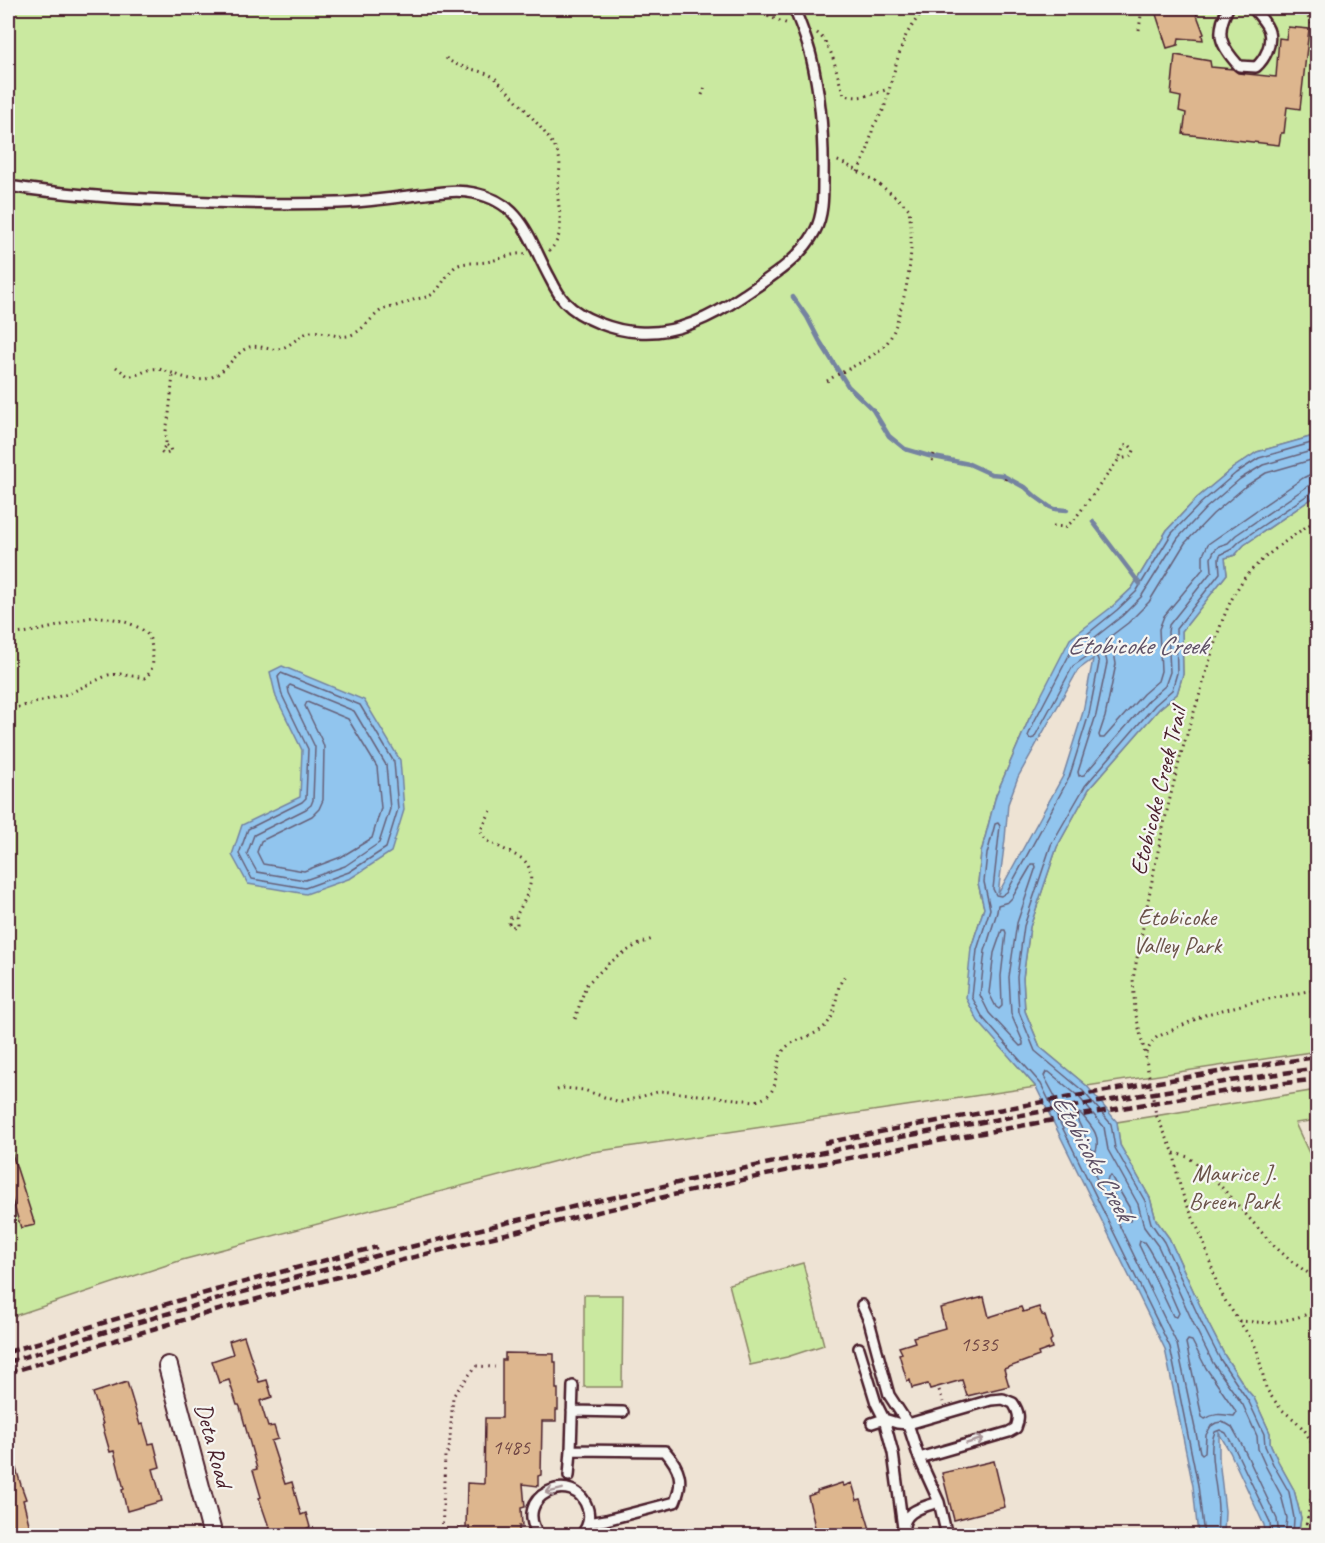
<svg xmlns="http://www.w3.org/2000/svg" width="1325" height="1543" font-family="Caveat,sans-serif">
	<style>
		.green { fill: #cae9a0; stroke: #8a8466; stroke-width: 1.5 }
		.water { fill: #91c5ee; stroke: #7583a0; stroke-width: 1.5; fill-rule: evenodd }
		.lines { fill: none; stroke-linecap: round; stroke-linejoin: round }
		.shore { stroke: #666179; stroke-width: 1.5 }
		.stream { stroke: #7583a0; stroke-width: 4.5 }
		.building { fill: #ddb68e; stroke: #4a1f2b; stroke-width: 1.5 }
		.service-casing { stroke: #4a1f2b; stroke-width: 14 }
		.minor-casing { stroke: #4a1f2b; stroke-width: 22 }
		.path { stroke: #4a1f2b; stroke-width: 3; stroke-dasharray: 1.5 4.5; stroke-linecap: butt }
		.service { stroke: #f6f6f2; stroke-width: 9 }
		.minor { stroke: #f6f6f2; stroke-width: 18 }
		.rail { stroke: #4a1f2b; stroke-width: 4.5; stroke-dasharray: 9 4.5; stroke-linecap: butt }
		.oneway { stroke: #a99598 }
		.labels { text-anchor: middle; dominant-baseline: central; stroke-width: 4.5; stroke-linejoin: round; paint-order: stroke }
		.number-label { font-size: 21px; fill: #6f4544 }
		.street-label { font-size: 24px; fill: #4a1f2b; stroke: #f6f6f2 }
		.park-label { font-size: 24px; fill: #6a5248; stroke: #f6f6f2 }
		.water-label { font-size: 26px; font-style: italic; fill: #5f5166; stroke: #f6f6f2 }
	</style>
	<rect width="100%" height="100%" fill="#eee3d4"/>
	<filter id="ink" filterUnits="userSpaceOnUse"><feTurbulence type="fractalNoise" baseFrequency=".0167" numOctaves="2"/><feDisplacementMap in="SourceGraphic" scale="12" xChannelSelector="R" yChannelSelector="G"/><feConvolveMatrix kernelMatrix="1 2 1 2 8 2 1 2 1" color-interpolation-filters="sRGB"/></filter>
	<g filter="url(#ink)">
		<!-- green -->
		<path class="green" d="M8 8H1317V435L1257 452 1233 468 1197 498 1167 530 1132 588 1113 606 1029 719 996 795 981 853 978 883 984 908 971 948 1011 1058 1036 1087 586 1153 182 1260 8 1318Z
			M1317 495V1051L1087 1086 1040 1047 1025 1011 1023 978 1030 927 1057 847 1089 789 1159 709 1177 694 1183 674 1182 631 1227 574 1225 558 1235 555 1244 545Z
			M1317 1090V1120L1295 1123 1317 1170V1535H1298L1301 1518 1294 1490 1278 1461 1270 1443V1433L1254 1398 1247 1390 1225 1356 1208 1323 1169 1238 1156 1220 1150 1198 1120 1145 1117 1122Z
			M803 1263 824 1345 787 1357 750 1365 729 1284Z
			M584 1295H623L622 1387H584Z"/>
		<!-- water -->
		<path class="water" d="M1317 435V495L1244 545 1235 555 1225 558 1227 574 1182 631 1183 674 1177 694 1159 709 1089 789 1057 847 1030 927 1023 978 1025 1011 1040 1047 1087 1086 1117 1122 1120 1145 1150 1198 1156 1220 1169 1238 1208 1323 1225 1356 1247 1390 1254 1398 1270 1433V1443L1278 1461 1294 1490 1301 1518 1298 1535H1266L1264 1525 1230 1452 1219 1433V1459L1225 1511 1224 1535H1198L1193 1486 1165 1349 1036 1087 978 1021 966 998 971 948 984 908 978 883 981 853 996 795 1029 719 1070 639 1113 606 1132 588 1167 530 1197 498 1233 468 1257 452ZM1093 659 1083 712 1063 776 998 894 1005 839 1008 804 1018 777 1078 670Z
			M282 666 364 700 400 760 404 810 391 852 351 878 306 894 248 884 232 855 242 825 300 797 302 750 276 697 270 672Z"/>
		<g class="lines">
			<!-- shore -->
			<path class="shore" d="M1318 449 1263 465 1240 479 1206 508 1178 538 1141 597 1122 616 1089 642V647C1099 648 1106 652 1107 663L1096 715 1078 772 1079 776 1084 775 1149 700 1165 686 1170 672 1168 632 1169 625 1212 571 1211 558 1214 551 1219 546 1228 543 1236 535 1308 486 1318 483
				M1318 458 1266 473 1246 486 1213 514 1185 543 1149 602 1128 623 1107 639 1106 643 1114 652 1116 664 1105 717 1099 735 1100 738H1104L1143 694 1158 681 1161 671 1159 629 1164 616 1203 569V555L1208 544 1303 478 1309 475 1318 474
				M281 673 360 705 394 762 398 809 386 848 349 872 305 888 252 879 239 854 248 829 302 802 306 798 308 749 282 695 278 677Z
				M290 685 354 711 386 765 390 809 379 843 345 866 305 880 257 872 247 854 254 835 306 809 311 805 313 800 315 747 289 693 288 687Z
				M307 702 348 719 377 767 381 808 372 838 341 857 304 871 263 864 257 852 261 841 312 816 319 809 323 800 324 747 322 741 305 706Z
				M1032 864H1035L1036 867 1017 923 1009 977 1011 1014 1023 1042V1045L1020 1046 989 1013 980 995 985 951 997 912 998 905 1008 902 1012 898Z
				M1002 930H1005L1006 933 1001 976 1002 1006 999 1009 996 1007 989 993 994 953Z
				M1078 1113 1081 1114C1091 1126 1101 1135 1096 1151L1092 1150 1076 1117Z
				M1111 1176 1129 1207 1132 1218 1130 1221 1126 1220 1107 1181 1108 1177Z
				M1140 1241 1144 1242C1159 1263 1168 1289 1179 1313L1177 1317 1173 1316 1139 1245Z
				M1188 1340 1192 1341 1206 1368 1235 1410 1236 1413 1234 1416C1223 1415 1216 1412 1205 1419L1202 1417 1186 1343Z
				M1204 1536 1198 1485 1170 1347 1041 1084 983 1018 972 997 977 950 990 909 984 882 987 854 995 824 998 823 1000 826 993 889 996 895 1001 896 1007 892 1069 778 1089 714 1099 663 1097 657 1089 655 1073 666 1034 738 1030 739 1028 736 1034 722 1075 644 1117 610 1136 592 1172 533 1201 503 1236 473 1259 458 1318 441
				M1218 1536C1217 1527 1218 1520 1218 1512 1219 1491 1206 1451 1215 1432L1220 1430 1226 1433 1235 1449 1270 1522 1271 1536
				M1279 1536 1277 1519 1242 1445 1232 1427 1227 1424 1221 1422 1216 1423 1211 1426 1206 1435 1205 1452 1202 1454 1200 1452 1177 1344 1072 1128 1044 1076 1046 1072H1049L1078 1096 1104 1127 1108 1150 1138 1204 1144 1227 1158 1246 1196 1329 1213 1363 1243 1405 1257 1436 1258 1449 1266 1467 1281 1495 1287 1518 1285 1536
				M1293 1536 1294 1518 1289 1492 1273 1464 1265 1446 1264 1434 1249 1402 1220 1359 1203 1326 1164 1242 1151 1223 1145 1201 1115 1148 1111 1124 1083 1091 1035 1051 1019 1012 1017 977 1024 926 1051 845 1085 786 1155 705 1172 690 1177 673 1176 629 1220 573 1219 559 1220 555 1232 549 1240 541 1312 492 1318 491"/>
			<!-- stream -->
			<path class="stream" d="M793 297 807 317 819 340 848 386 873 410 889 436 905 449 929 456 969 464 991 474 1002 475 1022 486 1025 487 1036 497 1050 507 1055 509 1067 510
				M1093 522 1140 584"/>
		</g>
		<!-- building -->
		<path class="building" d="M1154 8H1192L1193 11 1195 10 1204 34 1202 35 1203 40 1179 38 1178 45 1167 48Z
			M1288 27 1309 29 1300 109 1287 107 1284 133H1281L1279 145 1183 134 1186 113 1179 111 1181 97 1171 95 1175 55 1210 61 1211 67 1233 69 1238 73 1276 77 1279 38 1286 39Z
			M8 1147H10L35 1225 21 1228 8 1187Z
			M984 1297 989 1317 1021 1307 1023 1312 1039 1307 1042 1315 1045 1316 1052 1339 1050 1341 1052 1348 1038 1353 1039 1356 1004 1369 1009 1386 967 1396 962 1380 930 1389 928 1384 912 1388 910 1380 907 1381 899 1354 902 1353 899 1347 915 1342 913 1337 945 1328 940 1308Z
			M244 1336 259 1382 267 1380 272 1397 260 1401 268 1427 274 1426 278 1439 271 1441 285 1484 292 1482 301 1515 306 1513 310 1527 306 1529 308 1536H272L259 1498 261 1497 253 1470 257 1469 240 1407 239 1405H237L229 1380 219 1383 212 1361 233 1354 229 1341Z
			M505 1353 554 1354V1362H556V1389H558V1410H556V1421H542L541 1475 538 1476V1486L523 1484 525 1507 521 1508 522 1526H519V1534L515 1536H470L469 1535V1526L466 1527 467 1483 484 1484 485 1418H502V1360H505Z
			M127 1382 140 1425 143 1424 149 1444 154 1443 160 1467 153 1469 162 1501 127 1511 122 1490 124 1489 114 1451 110 1452 102 1424H103L93 1393Z
			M8 1452H11L21 1485 26 1499 23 1500 32 1536H8Z
			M994 1461 1005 1507 954 1520 942 1473Z
			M842 1483 844 1486 852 1483 857 1500 861 1499 872 1536H817L808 1496 817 1493V1491Z"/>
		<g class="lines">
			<!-- service casing -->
			<g class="service-casing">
				<path id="service" d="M1228 8C1215 34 1220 45 1239 66L1256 67C1265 59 1272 45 1269 32 1268 25 1257 13 1253 8
					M8 186C60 194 113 198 167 200 224 203 281 205 338 203 364 202 391 198 417 195 436 193 456 189 474 193 523 203 529 240 550 278 554 286 559 296 565 302 581 319 615 331 638 332 675 335 714 316 744 295 769 278 800 260 815 231 823 216 823 197 823 181 824 139 821 97 811 56 807 40 800 23 794 8
					M862 1305 869 1321 889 1395 908 1424 919 1458 939 1502 947 1536
					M859 1348 876 1403 884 1419 897 1423 908 1424 991 1400 1003 1399 1013 1403C1019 1412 1020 1418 1016 1428L1009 1432 919 1458
					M572 1411 623 1412
					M872 1423 884 1419 893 1453 903 1528
					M571 1450 573 1386
					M569 1476 571 1450 665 1451C680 1468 684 1481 675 1502L606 1520 588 1523
					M540 1536C509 1497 576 1466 588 1510 590 1519 587 1529 580 1536
					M905 1536C898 1512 922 1507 939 1502"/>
			</g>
			<!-- minor casing -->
			<g class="minor-casing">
				<path id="minor" d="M168 1366 213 1536"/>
			</g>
			<!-- path -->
			<path class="path" d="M759 8 767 16 788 24
				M1301 8 1304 10 1318 35
				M1139 30 1142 8
				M817 33C835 47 835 74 844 94 859 101 874 93 889 89
				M446 58C458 69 479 68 495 78 509 92 556 140 559 157 562 170 556 184 558 199 560 217 565 236 549 251
				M702 95 705 87
				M858 172 869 146 873 127 884 109 898 57 906 35 924 8
				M116 367 128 376C139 377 147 367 159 369 177 373 192 385 212 377 227 371 234 354 247 348 257 343 268 351 278 349 291 347 298 335 311 332 324 329 338 340 351 335 362 331 370 319 379 312 384 308 390 308 396 306 402 304 408 302 413 300 419 298 426 298 431 295 442 288 445 275 455 267 463 261 476 264 486 262 499 260 513 252 526 254
				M827 381C845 369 867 362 883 347 892 339 896 326 899 314 910 280 914 245 909 209 892 192 858 168 835 160
				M166 445 170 448 171 452 166 454 162 453V450L166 445V431L169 414 173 375
				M932 461 934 454
				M1005 480 1007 475
				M1053 526 1066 527 1074 520 1119 459 1124 446 1129 445 1134 450C1132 458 1127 457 1119 459
				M8 635C25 633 42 630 58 626 70 623 83 618 95 617 108 616 139 624 147 634 151 639 152 646 152 652 154 662 153 671 145 678L120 674 108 675 68 694 8 710
				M491 811 480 830 486 840 523 859C540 876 525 899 516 916L517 924 516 926 512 927 509 924C509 918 510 917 516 916
				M575 1019 586 985 608 964 625 952 635 946 652 939
				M1146 1053 1152 1042 1157 1037 1207 1014 1249 1003 1318 989
				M557 1090 564 1088 584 1090 613 1100 622 1102 661 1091 755 1101C784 1095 771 1070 783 1051 794 1035 821 1040 832 1016 838 1002 835 987 845 976
				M1174 1153 1188 1157 1210 1174 1273 1245 1291 1261 1318 1280
				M1239 1321 1272 1323 1295 1318 1318 1311
				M939 1390 943 1402
				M442 1536 445 1455 449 1451 453 1396 476 1366 495 1367
				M784 1536 785 1528
				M1304 1536 1317 1468 1315 1449 1306 1432 1296 1421 1281 1409 1271 1396 1266 1388 1257 1350 1252 1340 1226 1302 1218 1287 1203 1240 1184 1198 1178 1179 1174 1153 1156 1115 1145 1054 1135 1011 1133 979C1146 912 1158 844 1175 778 1182 748 1192 719 1201 690 1212 655 1220 615 1241 583 1255 561 1295 534 1318 519"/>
			<!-- service -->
			<use href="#service" class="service"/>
			<!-- minor -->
			<use href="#minor" class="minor"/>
			<!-- rail -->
			<path class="rail" d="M824 1143C913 1125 1003 1109 1093 1093 1167 1081 1242 1067 1318 1057
				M8 1352C130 1314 253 1278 377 1247
				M8 1362C250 1286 497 1221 746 1168 935 1128 1126 1096 1318 1068
				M8 1373C323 1274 645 1194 971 1135 1086 1114 1201 1093 1318 1079"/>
		</g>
		<!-- one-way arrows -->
		<defs><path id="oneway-shaft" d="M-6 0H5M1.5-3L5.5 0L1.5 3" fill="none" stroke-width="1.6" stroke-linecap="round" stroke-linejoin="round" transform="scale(1.5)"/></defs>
		<g class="oneway">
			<use href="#oneway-shaft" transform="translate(975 1441) rotate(-16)"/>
			<use href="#oneway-shaft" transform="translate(554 1491) rotate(166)"/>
		</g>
	</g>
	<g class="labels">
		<!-- number labels -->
		<g class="number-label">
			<text x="979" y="1344">1535</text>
			<text x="511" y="1447">1485</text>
		</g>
		<!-- street labels -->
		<g class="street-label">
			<text transform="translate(1158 791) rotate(-76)">Etobicoke Creek Trail</text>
			<text transform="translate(214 1445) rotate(75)">Deta Road</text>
		</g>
		<!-- park labels -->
		<g class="park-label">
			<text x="1177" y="917">Etobicoke<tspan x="1177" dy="28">Valley Park</tspan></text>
			<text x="1234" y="1173">Maurice J.<tspan x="1234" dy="28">Breen Park</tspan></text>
		</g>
		<!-- water labels -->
		<g class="water-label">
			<text x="1137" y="645">Etobicoke Creek</text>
			<text transform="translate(1093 1157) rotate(61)">Etobicoke Creek</text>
		</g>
	</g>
	<!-- margin -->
	<rect width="1325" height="1543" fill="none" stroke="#f6f6f2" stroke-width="30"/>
	<rect x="15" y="15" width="1295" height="1513" fill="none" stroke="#4a1f2b" stroke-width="2" filter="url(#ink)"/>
</svg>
